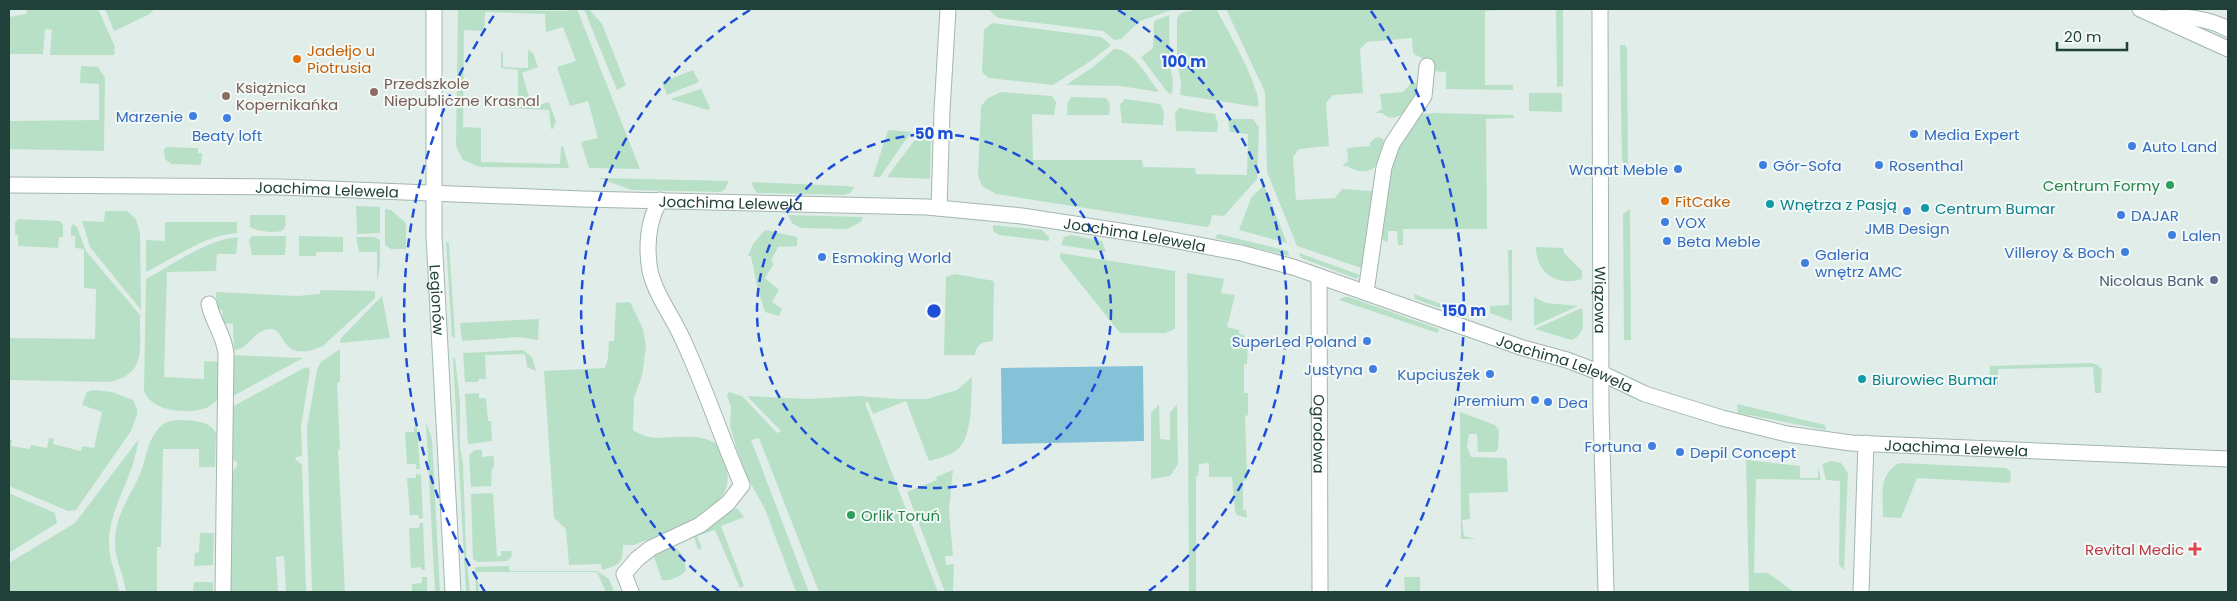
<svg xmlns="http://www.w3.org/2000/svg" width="2237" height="601" font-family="Poppins,sans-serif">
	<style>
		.green { fill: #b8e0c7 }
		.water { fill: #85c2d7 }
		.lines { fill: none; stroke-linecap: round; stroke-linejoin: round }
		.street-casing { stroke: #a3b6b1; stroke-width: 17 }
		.secondary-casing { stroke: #9fbab3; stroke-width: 17 }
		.street { stroke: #fff; stroke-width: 15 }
		.secondary { stroke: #fff; stroke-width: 15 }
		.ring { fill: none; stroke: #1d4ed8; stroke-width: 2.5; stroke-dasharray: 9 6 }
		.food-dot { fill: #e8710a; stroke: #f2f9f6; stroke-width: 2 }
		.education-dot { fill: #8d6e63; stroke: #f2f9f6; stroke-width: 2 }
		.shop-dot { fill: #3f7fe0; stroke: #f2f9f6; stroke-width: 2 }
		.leisure-dot { fill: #2e9e5b; stroke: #f2f9f6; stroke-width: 2 }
		.culture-dot { fill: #0f9aa8; stroke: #f2f9f6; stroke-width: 2 }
		.service-dot { fill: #5c6f8a; stroke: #f2f9f6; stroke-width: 2 }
		.health-dot { fill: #e0444e; stroke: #f2f9f6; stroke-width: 2 }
		.labels { text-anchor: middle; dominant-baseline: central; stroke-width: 4; stroke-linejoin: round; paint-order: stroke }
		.food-label { font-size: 15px; fill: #c56008; stroke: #f2f9f6; text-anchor: start }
		.education-label { font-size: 15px; fill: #785e54; stroke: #f2f9f6; text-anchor: start }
		.shop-label { font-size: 15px; fill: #366cbe; stroke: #f2f9f6; text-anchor: start }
		.leisure-label { font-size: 15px; fill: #27864d; stroke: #f2f9f6; text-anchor: end }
		.street-label { font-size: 15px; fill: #20403a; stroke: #f2f9f6 }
		.culture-label { font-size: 15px; fill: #0d838f; stroke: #f2f9f6; text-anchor: start }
		.service-label { font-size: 15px; fill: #4e5e75; stroke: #f2f9f6; text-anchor: end }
		.health-label { font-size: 15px; fill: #be3a42; stroke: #f2f9f6; text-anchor: end }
		.centre { fill: #1d4ed8; stroke: #f2f9f6; stroke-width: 2.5 }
		.ring-label { font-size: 15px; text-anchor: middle; font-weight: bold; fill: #1d4ed8; stroke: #f2f9f6; stroke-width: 4; stroke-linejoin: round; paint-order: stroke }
	</style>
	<rect width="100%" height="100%" fill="#e1ede9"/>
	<!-- green -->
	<path class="green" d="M18 9H98L115 47 114 55H50L52 30 45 29 43 54H9V17L26 14 27 9Z
		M105 9H155L148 15 114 31Z
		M458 9 569 11V9H577L640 169 589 168 581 142 598 138 588 101 570 106 557 67 576 61 563 27 546 32 545 14 485 12 484 31 464 30 463 127 481 128V162L560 164 561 147 563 146 569 168 480 167 463 160 456 146Z
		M584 9H589L602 24 626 85 617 90Z
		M988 9H1175L1140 21 1121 39 1114 40 1103 31 998 18Z
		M1200 9H1216C1226 27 1263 91 1258 107L1180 95 1181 82 1177 62V18L1181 13Z
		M1226 9H1507V10L1485 11V85H1513V90L1446 89V72L1433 71V65L1413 53 1412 38 1367 42 1360 49 1363 93 1333 95 1326 103 1329 146 1299 149 1293 157 1296 200 1335 198 1342 189 1372 191 1374 194 1364 269 1297 246 1267 172 1265 92Z
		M1532 9H1563V86L1557 87 1556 10Z
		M1169 15 1170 67 1173 80 1172 94 1168 93 1141 57 1153 48 1154 21Z
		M992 23 1101 37 1110 44 1109 47 1089 62 1053 85 989 78 982 72 984 30Z
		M1620 45H1625L1627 49 1628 166 1623 163 1622 158Z
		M1114 49C1131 47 1150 80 1159 92L1120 86 1066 85 1093 67Z
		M528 50 533 53 538 67 522 73 532 107 549 102 556 121 553 129H551L549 110 501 108 500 105 518 106V70L501 68V53L503 51V67L528 68Z
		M81 66 98 67 105 78 104 151 9 149V121L99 120V84L80 83Z
		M693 70 699 82 667 95 662 82Z
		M1411 82 1415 83 1418 86C1417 100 1398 129 1382 113H1375L1382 109 1380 94 1403 92 1410 85Z
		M701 89 710 108 708 110 670 99Z
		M1001 92 1052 96 1056 102 1054 115 1032 114 1033 160H1142L1143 167 1195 168 1196 174 1247 175 1248 134 1230 132 1228 119H1253L1259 127 1257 179 1224 216 1212 215 1210 224 1207 227 996 194 982 186 978 176 981 106 988 98Z
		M1529 93H1562V112L1529 111Z
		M1071 97 1106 98 1110 104 1109 115H1067L1068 102Z
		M1125 99 1160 104 1164 112 1163 125 1122 123 1120 105Z
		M1179 108 1215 114 1218 124 1217 132 1176 131 1175 113Z
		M1434 113 1514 115V118L1486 119 1487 229H1403V245H1398L1397 231H1388V242L1384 241 1382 238 1392 158 1418 118 1422 114Z
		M888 130 911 132 880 177H873Z
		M1379 137 1383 139 1384 143C1380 149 1379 161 1375 166 1370 174 1354 172 1348 166H1342L1348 161 1347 148 1370 146V143L1375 138Z
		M921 138 931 139 930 179 887 177 914 141Z
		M166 147 198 148V153H202L201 165 171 164 165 159 164 150Z
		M599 178 729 181 725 189 721 192 632 190Z
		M752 182 846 186 855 187 850 193 844 195 757 193 753 187Z
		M1264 185 1287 243 1239 230 1251 198Z
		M356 206 380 207V233L357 234Z
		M385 209 391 210 406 223V249H391L385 245Z
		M1630 209 1631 340H1624L1623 214Z
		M105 211H127L136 219 140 233 141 310 90 247 82 221 104 222Z
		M250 215H285L286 225 282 231C272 233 259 232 250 227Z
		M788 215 863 217 861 222 847 229 801 228 792 223Z
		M18 219 60 221 63 225V237H59L58 248 18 246V235H15V223Z
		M165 222H237V233C205 235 174 258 146 272V240L165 241Z
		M73 224 77 227 86 251 140 315C139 348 148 373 110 382L9 380V338L95 339 96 289 84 288V249L75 248V236H71V227Z
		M993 225 1042 230 1049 237V241L999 235 993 231Z
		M765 230 797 237V246L778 247 771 261 774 264 765 278 779 290 772 302 782 309 779 316 765 312 758 290 751 256H748L753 244Z
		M1218 234 1288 251 1289 256 1215 238Z
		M1071 235 1102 241 1106 252 1061 245 1064 237Z
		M252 236H286L285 255H252L249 240Z
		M299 236 343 237V252H316V256H299Z
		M238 237 236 254H217L216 271 167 272 164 377 204 379V361L219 362V398C216 401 213 404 210 406 193 416 149 412 144 390L146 279C172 265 208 239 238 237Z
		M356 237H374L380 240V265L377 283V252H359Z
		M446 241 449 243 455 338 452 336Z
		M1536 247 1563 248 1564 253 1582 271V279C1557 287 1536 273 1536 247Z
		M1508 250H1512V321L1490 313V306L1509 305Z
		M1060 253 1175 271V329L1165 333H1120L1060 258Z
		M1299 253 1360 275 1357 279 1301 258Z
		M1187 273 1224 279 1221 293 1235 295 1227 327 1239 330V334L1244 335 1245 340 1248 341 1247 364H1244V393H1248V415L1245 416 1247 480 1243 481V510H1246L1247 518 1237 515 1235 511 1232 477H1209V463L1199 464 1198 476H1196V592H1189Z
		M955 274 994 281 993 341C982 342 977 343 975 355H944L946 277Z
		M320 290 375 291V298L323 346C279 365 287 328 270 329 253 330 250 349 234 350L233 324 223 323 222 310 216 309V292L297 296 320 294Z
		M1414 294 1470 315 1465 317 1415 299Z
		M382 296 390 338 340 343 341 338Z
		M1344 297H1349L1439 329 1438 333 1339 300Z
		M1534 297 1546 303 1578 306 1534 326Z
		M630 302 643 329 646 346 642 376 634 398 633 430C657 447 685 429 711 441 720 445 726 456 727 466 727 472 729 482 726 488 715 519 662 533 634 545H623C623 565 620 564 602 570L601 564 569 565 566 529 554 518 544 371 605 368 608 358 609 341H614L616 303Z
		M1582 308C1583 321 1586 333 1572 340L1535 329Z
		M539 319 538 340 519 337 462 341 460 323Z
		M340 349V382L337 383 340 449 338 450 345 592H312L307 428 317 370 321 362Z
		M523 350 532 357 536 371 527 367 525 354 485 355 486 379H479L478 382H465L463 353Z
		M233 355 303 358 233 396Z
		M455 358 460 401V447L463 464 466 550 470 592H466L453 359Z
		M2091 363 2098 365 2102 370 2101 393H2095L2093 367 1998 369V384L1996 388 1989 385 1990 366Z
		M308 367 310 371 301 426 302 456 296 457 295 459 302 465 306 592H286L284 556 276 557 278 592H230L231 474 237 466V462L233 460 232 407 304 368Z
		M972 377C971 396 973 436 958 449 951 456 938 458 929 461L906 401 873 414 868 402 865 403 938 592H819L759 438 751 440 809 592H796L765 509 746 475 736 446 730 426 731 407 727 396 729 392 742 396 777 433 781 431 747 396 808 399 860 396 896 399H927L957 390Z
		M93 390 112 392 133 400 137 409V415L131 431 76 510 68 511 9 486V439L12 440 11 446 30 449 31 445 47 448 49 438 54 439 53 444 81 451 82 446 94 448 102 412 82 405 87 392Z
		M479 393V398H486L488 421H491L492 441 468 444 465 394Z
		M1159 404 1160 439 1170 440V413L1177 404 1178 464 1170 476 1151 479V413Z
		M1737 404 1825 425 1826 430 1738 413Z
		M1460 412 1495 425 1499 431 1498 449 1495 452H1478L1477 434H1469L1467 447 1471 457 1505 458 1507 460 1508 492 1469 493 1470 519 1462 520 1464 536 1476 539H1461Z
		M177 420C191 421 208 419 216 433L215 467H199V449H163L161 547H157V592H126C124 574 114 559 115 540 116 511 133 494 142 469 147 454 149 436 162 425 166 421 172 421 177 420Z
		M426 422 432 439 440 592H435Z
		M417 426 420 469H416V464H407L405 432H414V428Z
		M138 440C135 476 109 506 109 543 109 561 117 575 119 592H9V563L75 523Z
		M475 450H482V457L494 456V467L492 468 491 486 471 487 469 455Z
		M1746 460 1800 466V478H1818V466L1821 480 1756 479 1754 573H1768L1794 592H1749Z
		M1832 461 1841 463 1848 473 1844 570 1839 565 1840 481 1826 480 1822 464Z
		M1900 463 2006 468 2011 472 2010 483 1917 478 1901 518 1883 517C1883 496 1878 473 1900 463Z
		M953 470 949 510 953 556H945L946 565 954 564 953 592H945L907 492 937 480 936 477Z
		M416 474 421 475 423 518 419 519 418 515H410L407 478H416Z
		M9 493 55 513 57 523 9 553Z
		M491 493 493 495 497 556H501V551H511L512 556 507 561 478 562 473 559 471 494Z
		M734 509H738L744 517 721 526 744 586 740 588 715 530 697 536 702 548 698 550 694 536C703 523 720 513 734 509Z
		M420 523H423L425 570H422L421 567 411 568 409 528H419Z
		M200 533H214L213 565 194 566 195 553 199 552Z
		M668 545C681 548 684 557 686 570 681 577 670 581 662 580L653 554Z
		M509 566 510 571H597L609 579 614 592H606L597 572H477L479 592H476L475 567Z
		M422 577H427V592H412V584L422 583Z
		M1404 577H1420V592H1405Z
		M194 582H213V592H193Z"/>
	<!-- water -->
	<path class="water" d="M1143 366 1144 441 1002 444 1001 368Z"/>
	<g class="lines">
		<!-- street casing -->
		<g class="street-casing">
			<g id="street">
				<path id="s1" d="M1600 9 1601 409 1606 592"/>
				<path d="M2140 9 2228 49"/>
				<path d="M2163 18C2187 16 2207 18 2228 29"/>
				<path id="s2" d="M9 185 280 187 582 199 927 207 1022 216 1152 236 1241 253 1293 267 1523 348 1567 360 1601 373 1645 394 1722 418 1787 434 1851 443 2228 459"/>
				<path d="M939 208 942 111 948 9"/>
				<path id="s3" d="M1319 276 1320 592"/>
				<path d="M1366 292 1384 167 1392 144 1424 96 1427 66"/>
				<path d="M209 304C213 323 223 332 226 353L223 592"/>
				<path d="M631 592 624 574 637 559 651 548 700 525 728 503 742 485C721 437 705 387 683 340 673 317 656 296 650 271 646 247 648 221 660 200"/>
				<path d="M1861 592 1866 443"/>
			</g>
		</g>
		<!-- secondary casing -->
		<g class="secondary-casing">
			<g id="secondary">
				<path id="s4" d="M434 9V235L453 592"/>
			</g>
		</g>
		<!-- street -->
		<use href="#street" class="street"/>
		<!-- secondary -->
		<use href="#secondary" class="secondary"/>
	</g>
	<!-- distance rings -->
	<g class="ring">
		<circle cx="934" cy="311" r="177"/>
		<path d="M719 591A353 353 0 0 1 750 10M1118 10A353 353 0 0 1 1149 591"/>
		<path d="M485 592A530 530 0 0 1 497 11M1371 11A530 530 0 0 1 1383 592"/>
	</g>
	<!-- markers -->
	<g class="food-dot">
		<circle cx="297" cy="59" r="5"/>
		<circle cx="1665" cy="201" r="5"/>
	</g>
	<g class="education-dot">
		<circle cx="374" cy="92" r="5"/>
		<circle cx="226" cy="96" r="5"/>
	</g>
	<g class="shop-dot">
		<circle cx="193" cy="116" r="5"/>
		<circle cx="227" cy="118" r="5"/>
		<circle cx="1914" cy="134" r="5"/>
		<circle cx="2132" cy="146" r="5"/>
		<circle cx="1763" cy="165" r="5"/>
		<circle cx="1879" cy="165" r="5"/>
		<circle cx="1678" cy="169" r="5"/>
		<circle cx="1907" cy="211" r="5"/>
		<circle cx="2121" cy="215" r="5"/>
		<circle cx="1665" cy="222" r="5"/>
		<circle cx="2172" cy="235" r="5"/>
		<circle cx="1667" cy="241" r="5"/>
		<circle cx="2125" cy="252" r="5"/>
		<circle cx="822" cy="257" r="5"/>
		<circle cx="1805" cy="263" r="5"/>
		<circle cx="1367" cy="341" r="5"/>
		<circle cx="1373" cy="369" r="5"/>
		<circle cx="1490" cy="374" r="5"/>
		<circle cx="1535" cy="400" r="5"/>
		<circle cx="1548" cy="402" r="5"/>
		<circle cx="1652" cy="446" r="5"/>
		<circle cx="1680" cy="452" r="5"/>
	</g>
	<g class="leisure-dot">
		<circle cx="2170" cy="185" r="5"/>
		<circle cx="851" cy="515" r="5"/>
	</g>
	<g class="culture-dot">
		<circle cx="1770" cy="204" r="5"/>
		<circle cx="1925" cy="208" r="5"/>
		<circle cx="1862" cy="379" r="5"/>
	</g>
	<circle class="service-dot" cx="2214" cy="280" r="5"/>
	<path class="health-dot" d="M2192.5 541.5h5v5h5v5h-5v5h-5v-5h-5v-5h5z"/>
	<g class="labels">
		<!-- food labels -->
		<g class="food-label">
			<text x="307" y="50">Jadełjo u<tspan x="307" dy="17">Piotrusia</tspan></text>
			<text x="1675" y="201">FitCake</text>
		</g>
		<!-- education labels -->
		<g class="education-label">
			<text x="384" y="83">Przedszkole<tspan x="384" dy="17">Niepubliczne Krasnal</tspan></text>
			<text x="236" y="87">Książnica<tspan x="236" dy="17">Kopernikańka</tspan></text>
		</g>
		<!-- shop labels -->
		<g class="shop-label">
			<text x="183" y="116" text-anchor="end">Marzenie</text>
			<text x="1924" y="134">Media Expert</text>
			<text x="227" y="135" text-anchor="middle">Beaty loft</text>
			<text x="2142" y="146">Auto Land</text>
			<text x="1773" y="165">Gór-Sofa</text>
			<text x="1889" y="165">Rosenthal</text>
			<text x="1668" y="169" text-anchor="end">Wanat Meble</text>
			<text x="2131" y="215">DAJAR</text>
			<text x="1675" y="222">VOX</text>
			<text x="1907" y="228" text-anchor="middle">JMB Design</text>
			<text x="2182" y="235">Lalen</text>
			<text x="1677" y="241">Beta Meble</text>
			<text x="2115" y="252" text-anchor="end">Villeroy &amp; Boch</text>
			<text x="1815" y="254">Galeria<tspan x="1815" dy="17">wnętrz AMC</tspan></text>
			<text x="832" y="257">Esmoking World</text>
			<text x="1357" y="341" text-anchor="end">SuperLed Poland</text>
			<text x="1363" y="369" text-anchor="end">Justyna</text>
			<text x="1480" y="374" text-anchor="end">Kupciuszek</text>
			<text x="1525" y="400" text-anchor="end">Premium</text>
			<text x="1558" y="402">Dea</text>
			<text x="1642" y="446" text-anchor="end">Fortuna</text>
			<text x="1690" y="452">Depil Concept</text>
		</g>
		<!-- leisure labels -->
		<g class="leisure-label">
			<text x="2160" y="185">Centrum Formy</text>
			<text x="861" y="515" text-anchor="start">Orlik Toruń</text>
		</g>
		<!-- street labels -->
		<g class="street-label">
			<text stroke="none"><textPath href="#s2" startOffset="318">Joachima Lelewela</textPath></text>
			<text stroke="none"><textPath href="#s2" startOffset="722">Joachima Lelewela</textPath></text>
			<text stroke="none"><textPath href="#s2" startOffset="1128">Joachima Lelewela</textPath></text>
			<text stroke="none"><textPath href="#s4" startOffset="291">Legionów</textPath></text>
			<text stroke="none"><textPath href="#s1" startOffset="291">Wiązowa</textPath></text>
			<text stroke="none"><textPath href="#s2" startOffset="1578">Joachima Lelewela</textPath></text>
			<text stroke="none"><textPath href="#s3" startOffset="158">Ogrodowa</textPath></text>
			<text stroke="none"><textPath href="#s2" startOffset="1982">Joachima Lelewela</textPath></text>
		</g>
		<!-- culture labels -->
		<g class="culture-label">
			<text x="1780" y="204">Wnętrza z Pasją</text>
			<text x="1935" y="208">Centrum Bumar</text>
			<text x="1872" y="379">Biurowiec Bumar</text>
		</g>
		<!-- service labels -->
		<g class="service-label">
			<text x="2204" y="280">Nicolaus Bank</text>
		</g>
		<!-- health labels -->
		<g class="health-label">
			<text x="2184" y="549">Revital Medic</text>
		</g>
	</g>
	<circle cx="934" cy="311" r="8" class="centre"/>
	<g class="ring-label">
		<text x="1184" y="67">100 m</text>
		<text x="934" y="139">50 m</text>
		<text x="1464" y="316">150 m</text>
	</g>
	<!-- border -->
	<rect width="2237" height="601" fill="none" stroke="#20403a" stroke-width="20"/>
	<!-- scale -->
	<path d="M2057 42v8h70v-8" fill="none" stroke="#20403a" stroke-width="2.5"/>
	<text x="2064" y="42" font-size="15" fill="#20403a" stroke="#f2f9f6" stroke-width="4" paint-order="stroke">20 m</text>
</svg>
